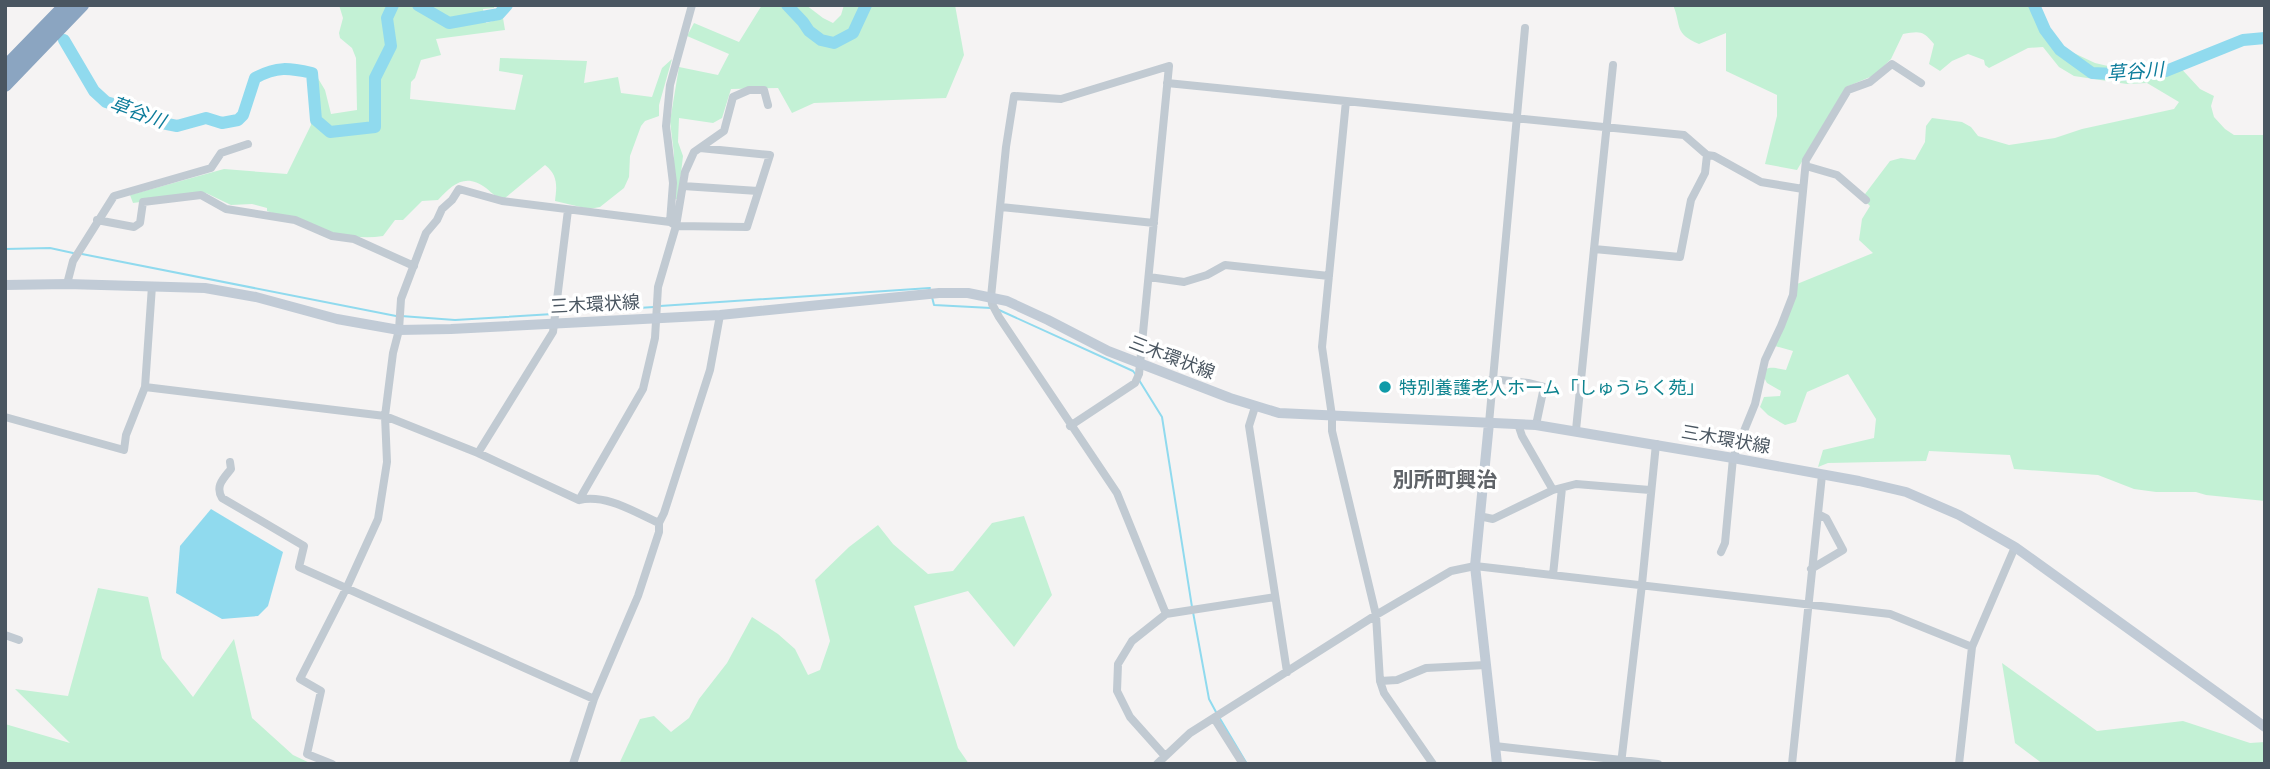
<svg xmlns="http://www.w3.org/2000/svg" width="2270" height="769" font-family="'PT Sans Narrow','Noto Sans JP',sans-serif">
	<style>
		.green { fill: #c3f1d5 }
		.water { fill: #90daee }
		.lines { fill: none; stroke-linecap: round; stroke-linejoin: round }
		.stream { stroke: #90daee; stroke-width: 2 }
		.river { stroke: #90daee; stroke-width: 12 }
		.street { stroke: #c1cad2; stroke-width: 8 }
		.secondary { stroke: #c1cbd6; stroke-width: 10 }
		.highway { stroke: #8ba5c1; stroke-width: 14 }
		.culture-dot { fill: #0f9aa8; stroke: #fff; stroke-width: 2.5 }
		.labels { text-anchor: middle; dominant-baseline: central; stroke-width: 7; stroke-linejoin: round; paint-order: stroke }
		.street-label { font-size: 18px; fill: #4a5661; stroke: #fff }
		.culture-label { font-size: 18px; fill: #0d838f; stroke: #fff; text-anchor: start }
		.water-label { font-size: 19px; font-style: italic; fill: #0c7c9b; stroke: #fff }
		.quarter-label { font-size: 21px; font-weight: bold; fill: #5f6368; stroke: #fff }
	</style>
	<rect width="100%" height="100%" fill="#f5f3f3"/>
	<!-- green -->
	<path class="green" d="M339 5H494V8L483 9 486 23 503 18 505 30 436 39 441 55 421 60 415 78 411 82 410 99 515 110 523 75 499 71 500 58 587 61 584 83 618 77 621 93 652 97 662 68 672 59 659 105V116L645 121 641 126 630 156 629 177 624 188 600 207 589 209 555 201C557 186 558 175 545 165L505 198C495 197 493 194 486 188 465 172 452 185 438 200L422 201 403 220H395L383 236C343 242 305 224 267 211V208L252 204 231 205 206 193 133 203 130 195 224 169 287 174 311 125 307 68 313 70 325 90 331 114 357 110 356 58 352 48 340 38 339 33 343 18Z
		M762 5H806L823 18 833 23 841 15 844 5H955L964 55 946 98 814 103 792 113 778 88 731 89 722 118 713 123 679 118 678 142 683 156 678 199H674V154L670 121 679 67 718 75 729 54 687 36 694 23 739 42Z
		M1673 5H2029L2061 47 2095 63 2129 71 2159 69 2177 64 2200 89 2214 96 2211 106 2214 117 2225 129 2234 135H2265V501L2206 495 2196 492H2156L2134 489 2098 475 2014 469 2010 455 1929 451 1926 461 1828 463 1818 467 1823 450 1874 438 1876 419 1848 374 1807 392 1796 422 1785 425 1768 415 1760 407 1764 397 1780 396 1781 391 1767 383 1762 374C1767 364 1777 369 1786 370L1793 351 1775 346 1797 284 1873 253 1859 240 1862 219 1870 206 1862 198 1890 161 1901 158 1915 160 1925 142 1926 126 1932 118 1962 122 1971 127 1978 136 2009 145 2055 138 2082 129 2174 109 2179 102 2147 83 2127 84 2074 76 2059 67 2043 47 2028 48 1989 68 1985 65 1984 60 1968 54 1952 61 1940 71 1929 64 1934 44C1923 30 1919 31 1903 34L1891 59 1875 75 1846 87 1797 170 1765 164 1777 116V95L1726 71V33L1699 44C1673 33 1682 26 1673 5Z
		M1024 516 1052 595 1014 647 968 591 914 606 958 748 969 764H619L640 719 654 716 671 732 689 718 699 699 727 663 752 617 778 634 795 649 808 675 820 670 830 641 815 580 849 547 878 525 893 544 928 574 953 571 992 523Z
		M98 588 148 597 162 658 193 697 234 639 252 718 293 755 312 764H5V724L70 743 15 689 68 696Z
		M2002 663 2097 731 2183 721 2250 743 2265 742V764H2043L2015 743Z"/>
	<!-- water -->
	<path class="water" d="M211 509 283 552 268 606 258 616 222 619 176 593 180 546Z"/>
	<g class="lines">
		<!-- stream -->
		<path class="stream" d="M5 249 50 248 73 253
			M82 254 396 316
			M932 297 934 305 991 308
			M660 306 930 288
			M999 310 1133 371 1136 375
			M559 313 654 307
			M401 316 455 320 553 314
			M1139 380 1162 417 1192 607
			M1193 612 1209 699 1216 712
			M1219 717 1247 764"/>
		<!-- river -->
		<path class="river" d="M418 5 449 23 499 14 507 5
			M787 5 803 22 809 31 821 40 834 43 853 33 866 5
			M2034 5 2045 30 2060 50 2092 73 2137 75 2166 71 2243 40 2265 38
			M64 40 94 91 106 102 134 110 157 122 177 126 206 118 222 123 238 120 243 115 255 78C277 66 289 68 312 73L316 120 330 132 375 127V78L391 46 387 18 393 5"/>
		<!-- street -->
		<path class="street" d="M1167 83 1684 135 1707 155 1714 156 1761 182 1803 189
			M1346 101 1322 347 1332 416V431L1376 615 1380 681 1384 693 1433 764
			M1806 166 1837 175 1866 200
			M683 186 758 191
			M1001 207 1154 223
			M97 220 134 227 140 223 143 202 201 195 226 209 295 220 332 236 354 239 414 266
			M673 224 670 222 673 183 666 126 670 85 692 5
			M676 226 747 227 770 155 700 148
			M1594 249 1613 65
			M1149 277 1184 282 1207 275 1225 265 1329 276
			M67 284 73 261 114 196 211 168 221 153 248 144
			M1492 379 1528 383 1544 387 1536 425
			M145 387 385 416 478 453 579 500C607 494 634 512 659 523
			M1255 407 1249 426 1287 672
			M5 417 124 450 126 435 145 387 152 286
			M1489 423 1525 28
			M1518 424 1522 436 1553 490
			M1070 426 1135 383 1139 374 1169 66 1061 99 1014 96 1006 147 991 297 992 304 999 317 1117 493 1166 614
			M1576 430 1594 249 1680 257 1691 200 1705 173 1707 155
			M478 453 553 332 568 210
			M230 462 231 469C223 479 215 486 222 498L304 546 299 567 594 699
			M579 500 643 389 655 338 658 287 676 226 685 172 694 152 724 131 733 97 749 90H764L768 105
			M1479 516 1493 519 1553 490 1576 484 1650 490
			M1721 552 1725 543 1733 458 1755 404 1765 360 1781 326 1793 295 1806 160 1848 90 1870 82 1892 64 1921 83
			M1811 569 1843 550 1826 518 1818 514
			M1553 575 1562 488
			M5 635 19 640
			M1380 681 1397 680 1426 668 1486 665
			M1214 718 1243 764
			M1495 746 1658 764
			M1164 755 1130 717 1117 691 1118 664 1132 641 1166 614 1275 597
			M332 764 307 754 321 691 300 679 347 587 378 519 387 462 385 416 393 353 399 330 401 299 426 233 437 220 442 209 452 200 459 189 502 201 670 222
			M573 764 594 699 638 596 659 532V523L664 513 710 370 720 315
			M1157 764 1190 733 1376 615 1451 571 1475 566 1890 614 1972 647
			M1621 764 1642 584 1656 444
			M1792 764 1822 475
			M1959 764 1972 647 2015 547"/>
		<!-- secondary -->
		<path class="secondary" d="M5 285 67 284 205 288 256 297 337 319 399 330 451 329 720 315 939 293H968L1007 301 1048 320 1108 351 1230 398 1279 413 1536 425 1733 458 1859 481 1906 492 1959 515 2015 547 2265 727
			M1489 423 1475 566 1497 764"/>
		<!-- highway -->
		<path class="highway" d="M5 68 66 5
			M5 85 82 5"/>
	</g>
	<!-- markers -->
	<circle class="culture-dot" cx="1385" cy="387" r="7"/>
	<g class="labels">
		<!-- street labels -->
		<g class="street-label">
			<text transform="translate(595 304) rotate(-3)">三木環状線</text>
			<text transform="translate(1172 357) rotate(21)">三木環状線</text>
			<text transform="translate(1726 439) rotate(10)">三木環状線</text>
		</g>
		<!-- culture labels -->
		<g class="culture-label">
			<text x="1399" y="387">特別養護老人ホーム「しゅうらく苑」</text>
		</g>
		<!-- water labels -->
		<g class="water-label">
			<text transform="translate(2135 71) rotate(-4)">草谷川</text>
			<text transform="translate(138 112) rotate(20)">草谷川</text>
		</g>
		<!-- quarter labels -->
		<g class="quarter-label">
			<text x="1445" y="479">別所町興治</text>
		</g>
	</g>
	<!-- border -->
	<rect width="2270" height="769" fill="none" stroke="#4a5661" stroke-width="14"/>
</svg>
